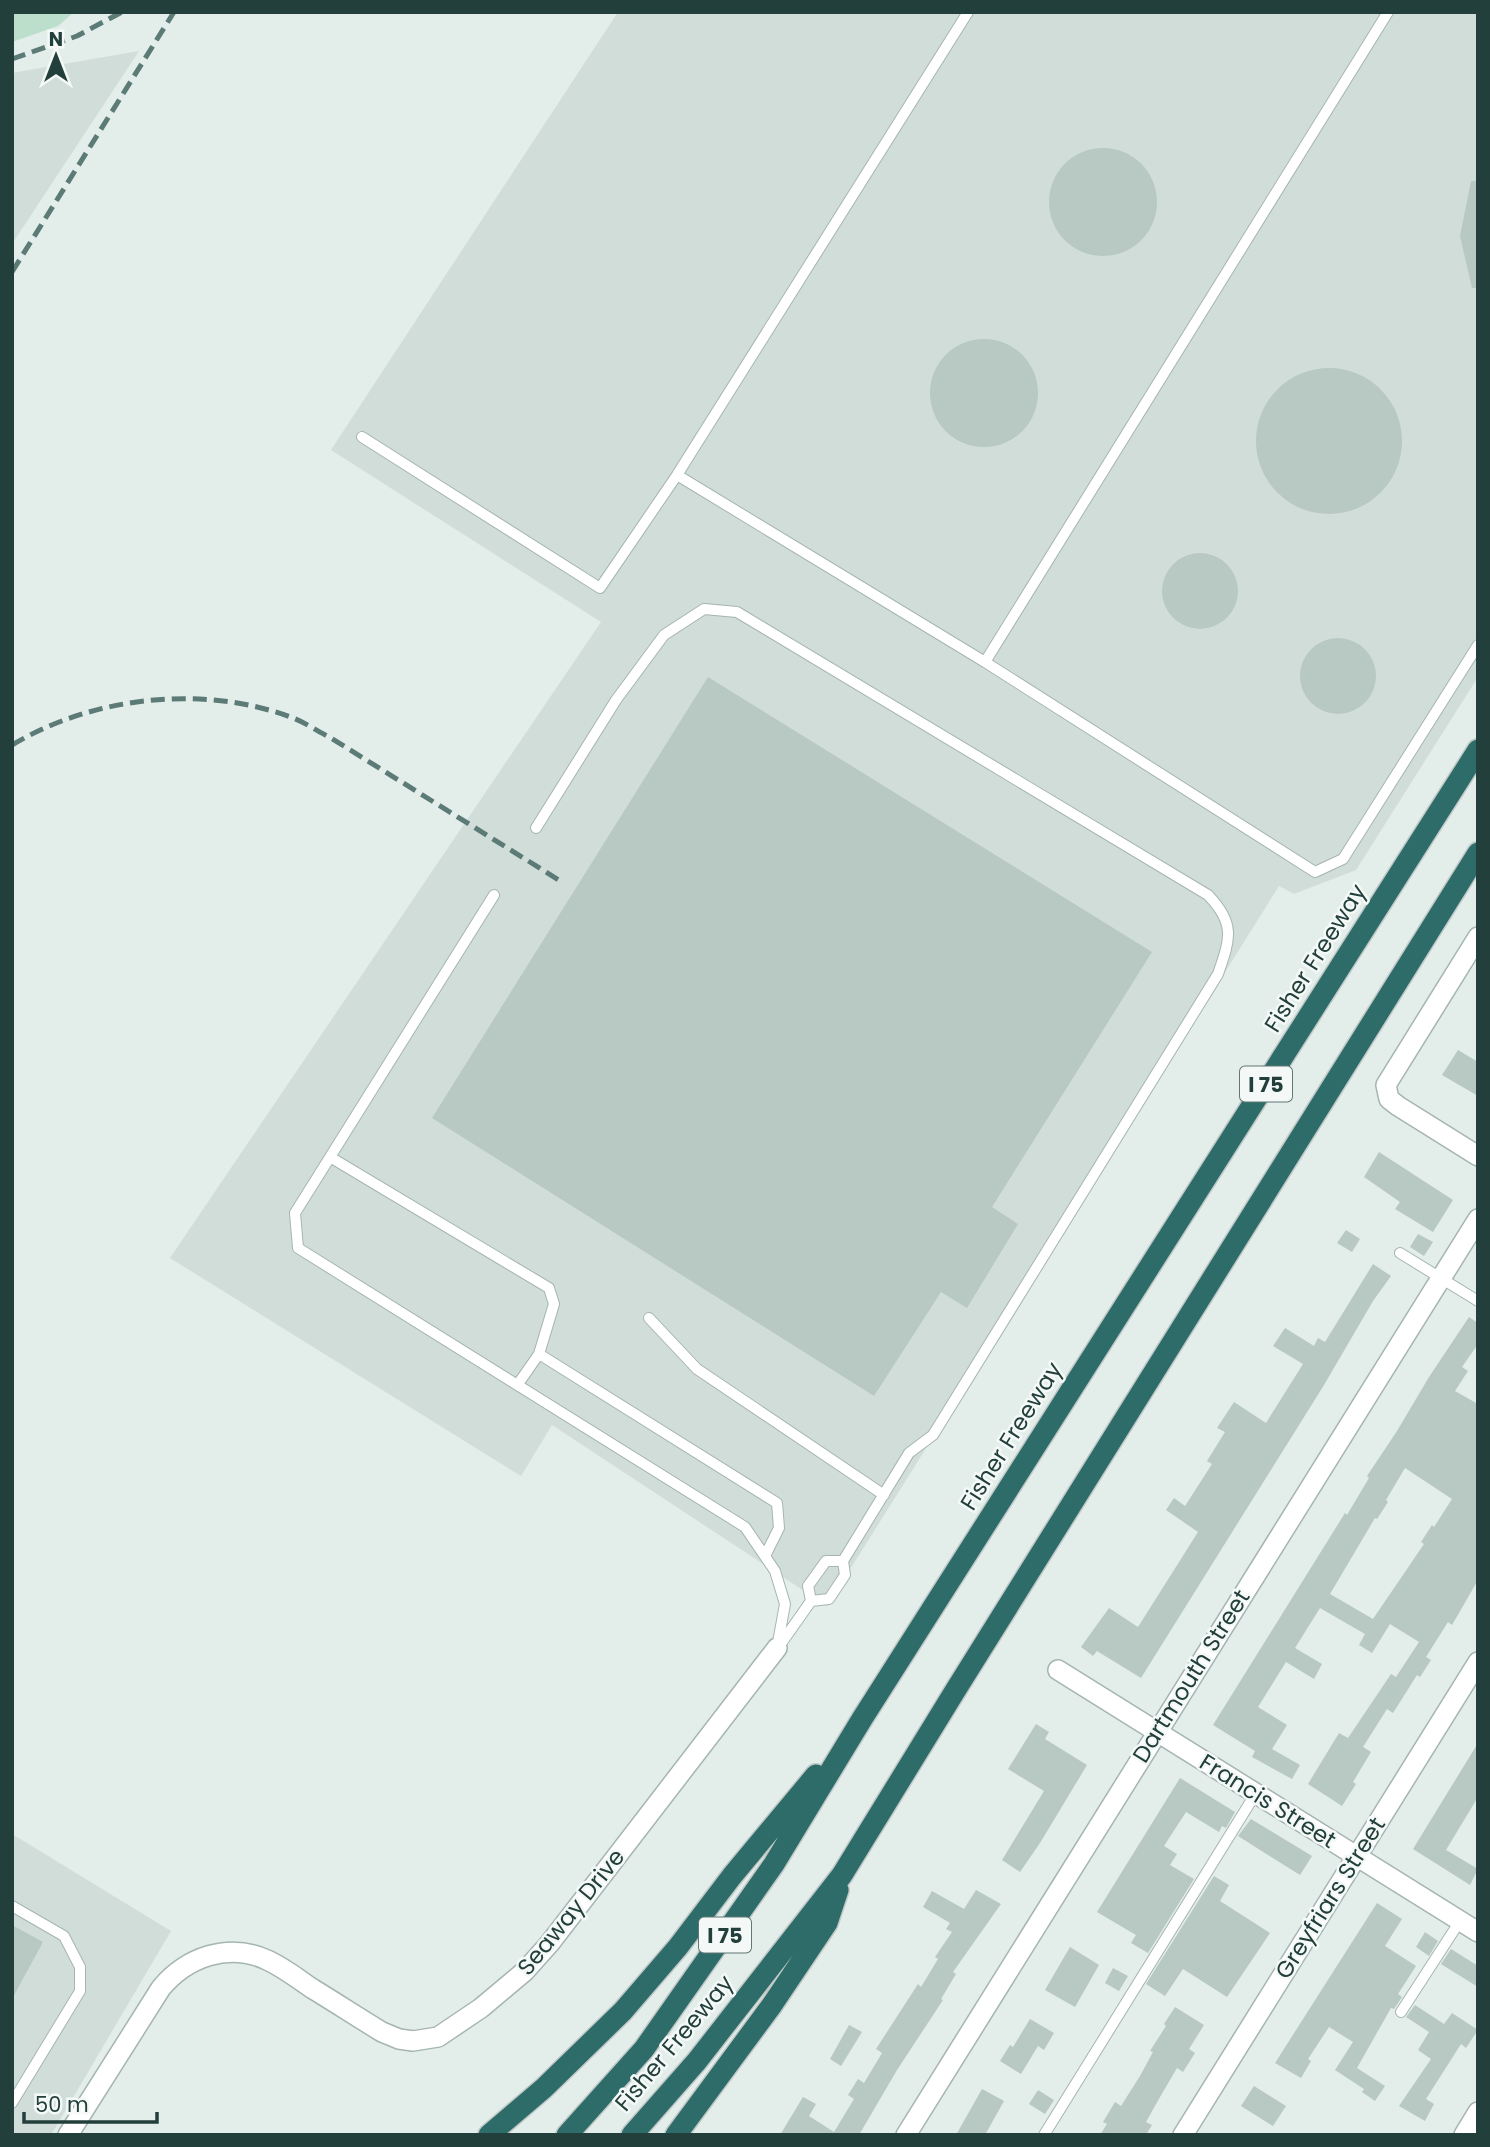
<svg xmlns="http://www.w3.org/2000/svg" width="1490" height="2147" font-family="Poppins,sans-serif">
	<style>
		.built { fill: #d1ddd9 }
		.green { fill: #bbdfca }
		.building { fill: #b8c8c3; fill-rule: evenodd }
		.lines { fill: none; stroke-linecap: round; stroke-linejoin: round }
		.service-casing { stroke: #a5b5b2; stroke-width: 12 }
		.minor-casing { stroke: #a5b5b2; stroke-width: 22 }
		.motorway-casing { stroke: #c1c9c8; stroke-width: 24 }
		.service { stroke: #fff; stroke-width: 10 }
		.minor { stroke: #fff; stroke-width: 19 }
		.motorway { stroke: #2d6c68; stroke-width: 21 }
		.rail { stroke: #5c7b77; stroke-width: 5; stroke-dasharray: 14 7; stroke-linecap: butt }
		.labels { text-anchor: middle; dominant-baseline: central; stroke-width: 5; stroke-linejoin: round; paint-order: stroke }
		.shield { fill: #f4f9f7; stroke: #617773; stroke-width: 2 }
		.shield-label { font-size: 21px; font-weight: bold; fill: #223f3b }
		.street-label { font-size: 23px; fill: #223f3b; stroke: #f4f9f7 }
	</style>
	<rect width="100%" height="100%" fill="#e3edea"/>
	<!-- built -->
	<path class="built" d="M618 12H1478V677L1356 870 1294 894 1279 886 827 1606 552 1425 521 1476 170 1258 601 622 331 450Z
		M139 51 12 244V73Z
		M12 1834 171 1931 51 2135H12Z"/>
	<!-- green -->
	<path class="green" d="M12 12H74L58 26 12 42Z"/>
	<!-- building -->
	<path class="building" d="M1049 202a54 54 0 1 1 108 0a54 54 0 1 1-108 0Z
		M1471 181H1478V288H1472L1460 236Z
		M930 393a54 54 0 1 1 108 0a54 54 0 1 1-108 0Z
		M1256 441a73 73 0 1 1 146 0a73 73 0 1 1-146 0Z
		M1162 591a38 38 0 1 1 76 0a38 38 0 1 1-76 0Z
		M1300 676a38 38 0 1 1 76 0a38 38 0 1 1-76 0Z
		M708 677 1152 952 992 1207 1018 1224 967 1308 941 1292 874 1396 432 1118Z
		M1458 1050 1478 1062V1096L1442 1075Z
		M1379 1152 1453 1200 1433 1232 1395 1209 1400 1202 1364 1177Z
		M1346 1230 1360 1239 1352 1252 1337 1243Z
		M1418 1234 1433 1242 1424 1256 1410 1247Z
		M1373 1264 1391 1276 1373 1301 1324 1385 1141 1678 1097 1651 1093 1656 1081 1647 1109 1608 1138 1627 1198 1532 1166 1510 1174 1498 1185 1506 1212 1464 1207 1461 1225 1432 1217 1428 1234 1402 1266 1423 1303 1364 1273 1346 1285 1328 1314 1346 1318 1338 1325 1342Z
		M1469 1317 1478 1323V1344L1462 1367 1468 1371 1455 1391 1478 1404V1580L1452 1625 1448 1622 1426 1657 1431 1660 1420 1677 1417 1675 1393 1713 1387 1709 1363 1747 1371 1752 1353 1782 1356 1784 1342 1806 1308 1784 1339 1733 1348 1738 1391 1674 1396 1677 1419 1642 1390 1624 1372 1653 1359 1645 1365 1634 1320 1608 1295 1648 1322 1664 1314 1679 1286 1662 1258 1707 1287 1725 1272 1749 1300 1765 1292 1779 1252 1757 1255 1751 1213 1725 1345 1513 1347 1515 1369 1478 1367 1476 1397 1431 1429 1377ZM1405 1468 1452 1499 1434 1527 1432 1525 1421 1542 1424 1544 1373 1619 1330 1594 1375 1518 1377 1519 1388 1502 1386 1500Z
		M1036 1724 1049 1732 1045 1739 1087 1765 1040 1843 1020 1872 1002 1860 1044 1791 1008 1769Z
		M1478 1743V1797L1446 1850 1478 1869 1470 1885 1413 1849Z
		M1180 1778 1235 1812 1226 1828 1222 1826 1219 1832 1186 1812 1164 1846 1177 1854 1170 1865 1194 1879 1148 1953 1131 1943 1136 1935 1097 1912Z
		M1251 1819 1312 1856 1300 1875 1238 1836Z
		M1214 1876 1229 1885 1220 1901 1270 1933 1227 1997 1183 1969 1165 1996 1146 1984Z
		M976 1890 1001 1904 953 1972 956 1974 941 1999 943 2000 897 2070 859 2135H780L803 2097 816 2104 809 2116 834 2132 854 2099 848 2095 858 2079 864 2083 882 2053 876 2049 918 1984 921 1987 938 1959 935 1957 952 1932 946 1929 950 1923 923 1907 932 1891 964 1909Z
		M1377 1903 1402 1919 1385 1946 1416 1966 1398 1994 1402 1997 1394 2009 1391 2008 1357 2068 1385 2086 1375 2101 1362 2092 1364 2089 1335 2070 1353 2042 1329 2027 1308 2059 1311 2061 1301 2078 1275 2063Z
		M12 1925 43 1942 12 1999Z
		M1425 1932 1438 1941 1429 1956 1416 1947Z
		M1070 1947 1099 1965 1075 2007 1045 1990Z
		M1451 1949 1478 1966V1987L1441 1964Z
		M1113 1968 1128 1976 1119 1991 1105 1983Z
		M1415 2005 1444 2024 1452 2013 1478 2030 1466 2048 1461 2044 1426 2099 1434 2104 1425 2121 1399 2106 1431 2059 1418 2050 1429 2032 1406 2017Z
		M1175 2007 1204 2025 1189 2049 1195 2053 1183 2072 1177 2068 1160 2097 1146 2122 1152 2125 1146 2135H1100L1107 2124 1103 2122 1115 2102 1121 2106 1140 2076 1153 2052 1150 2051 1166 2026 1164 2024Z
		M1030 2019 1054 2033 1044 2050 1038 2046 1021 2074 1000 2061 1010 2045 1013 2047Z
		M849 2025 862 2032 841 2066 830 2059Z
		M1254 2086 1286 2106 1273 2126 1241 2106Z
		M982 2089 1004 2101 985 2135H956Z
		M1038 2090 1054 2100 1045 2114 1029 2104Z"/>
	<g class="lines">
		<!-- service casing -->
		<g class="service-casing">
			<path id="service" d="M362 437 600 588 677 475 968 12
				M677 475 985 662 1388 12
				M985 662 1315 872 1343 859 1478 645
				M536 828 616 700 664 635 704 609 737 612 1208 895C1236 924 1230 939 1218 974L933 1435 909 1453 843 1561 845 1575 829 1599 811 1601
				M494 895 295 1213 298 1248 745 1527 775 1571 785 1604 777 1648
				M330 1157 549 1288 554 1304 539 1354 518 1384
				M1400 1253 1478 1301
				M649 1318 697 1369 884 1495
				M539 1354 777 1503 779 1528 765 1556
				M780 1645 811 1601 808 1586 826 1561H843
				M12 1906 64 1936 80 1967V1991L12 2103
				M1401 2012 1460 1921
				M1044 2135 1256 1793"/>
		</g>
		<!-- minor casing -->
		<g class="minor-casing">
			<path id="minor" d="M1478 937 1386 1085 1389 1099 1398 1106 1478 1156
				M1058 1670 1478 1932
				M68 2135 161 1988C187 1957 228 1942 267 1960 283 1967 298 1979 313 1989 336 2003 359 2018 382 2032L399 2039 413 2041 438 2037 481 2008 525 1971 550 1943 777 1648
				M906 2135 1478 1219
				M1183 2135 1478 1662
				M1464 2135 1478 2112"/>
		</g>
		<!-- motorway casing -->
		<g class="motorway-casing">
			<path id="motorway" d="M489 2135 544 2088 623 2011 678 1947 732 1876 816 1775
				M567 2135 644 2049 774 1864 862 1719 1478 750
				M632 2135 697 2061 842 1875 955 1691 1478 853
				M676 2135 772 2005 827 1923 838 1890"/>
		</g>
		<!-- service -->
		<use href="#service" class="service"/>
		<!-- minor -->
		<use href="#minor" class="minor"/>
		<!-- motorway -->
		<use href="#motorway" class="motorway"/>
		<!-- rail -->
		<path class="rail" d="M12 59 77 36 122 12
			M12 272 174 12
			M12 745C94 696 204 684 293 718 306 723 319 732 331 738L562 882"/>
	</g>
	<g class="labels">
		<!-- shield labels -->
		<g class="shield">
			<rect x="1240" y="1066.5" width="52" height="35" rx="5"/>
			<rect x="699" y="1917.5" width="52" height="35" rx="5"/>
		</g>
		<g class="shield-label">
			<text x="1266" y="1084">I 75</text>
			<text x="725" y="1935">I 75</text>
		</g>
		<!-- street labels -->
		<g class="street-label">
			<text transform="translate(1315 958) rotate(-58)">Fisher Freeway</text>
			<text transform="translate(1011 1436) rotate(-58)">Fisher Freeway</text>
			<text transform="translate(1191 1676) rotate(-58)">Dartmouth Street</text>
			<text transform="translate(1268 1801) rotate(32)">Francis Street</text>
			<text transform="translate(1330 1898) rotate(-58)">Greyfriars Street</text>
			<text transform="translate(571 1912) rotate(-51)">Seaway Drive</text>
			<text transform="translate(674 2043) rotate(-50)">Fisher Freeway</text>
		</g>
	</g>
	<!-- border -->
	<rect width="1490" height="2147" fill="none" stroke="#223f3b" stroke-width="28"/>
	<!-- north arrow -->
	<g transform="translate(56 56)" stroke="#f4f9f7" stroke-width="5" paint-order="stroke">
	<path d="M0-5L12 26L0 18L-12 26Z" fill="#223f3b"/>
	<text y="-10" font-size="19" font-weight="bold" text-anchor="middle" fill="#223f3b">N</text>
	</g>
	<!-- scale -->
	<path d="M24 2112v10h133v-10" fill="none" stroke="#223f3b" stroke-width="3.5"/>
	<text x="35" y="2112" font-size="21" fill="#223f3b" stroke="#f4f9f7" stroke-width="5" paint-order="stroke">50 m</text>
</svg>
